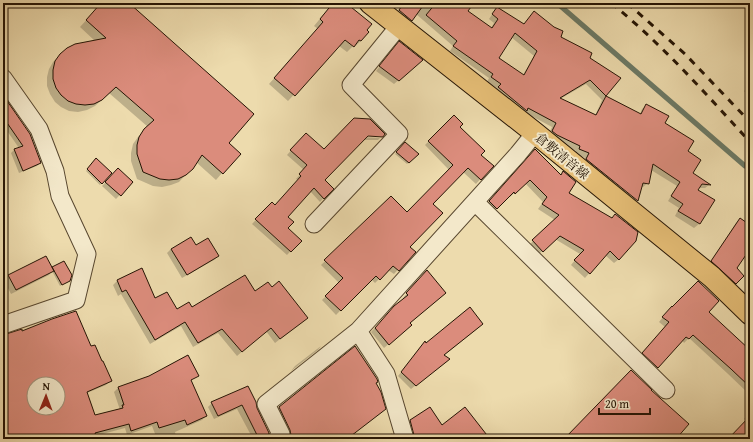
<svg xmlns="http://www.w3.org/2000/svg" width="753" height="442" font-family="'Gentium Book Plus','Noto Serif JP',serif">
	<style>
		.shadow { fill: #0003; fill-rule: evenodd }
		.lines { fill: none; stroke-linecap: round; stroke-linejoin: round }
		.stream { stroke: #6b7965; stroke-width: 5 }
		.building { fill: #db8c7c; stroke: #251404; fill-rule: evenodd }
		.minor-casing { stroke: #57462e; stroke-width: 19 }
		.major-casing { stroke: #251404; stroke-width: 23 }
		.minor { stroke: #f3e8ca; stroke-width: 17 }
		.major { stroke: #e6be76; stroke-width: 21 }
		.rail { stroke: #251404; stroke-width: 3; stroke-dasharray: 7 7; stroke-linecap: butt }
		.labels { text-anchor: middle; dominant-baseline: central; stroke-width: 4; stroke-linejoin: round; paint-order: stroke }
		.street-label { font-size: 13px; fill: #251404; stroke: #f3e8ca }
	</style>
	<rect width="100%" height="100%" fill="#eddbad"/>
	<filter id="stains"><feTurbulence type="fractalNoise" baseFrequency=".005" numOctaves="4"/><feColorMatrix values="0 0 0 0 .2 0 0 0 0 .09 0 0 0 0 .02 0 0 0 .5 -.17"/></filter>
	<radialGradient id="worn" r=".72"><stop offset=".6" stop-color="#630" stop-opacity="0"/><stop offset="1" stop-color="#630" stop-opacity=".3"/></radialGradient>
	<!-- shadow -->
	<path class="shadow" d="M102 3H128L227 143 222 173 216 180 196 162 192 168 179 182 171 185 162 187 153 186 137 179 131 161V153L133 144 138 137 148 127 109 93 95 106 87 110 78 112 69 111 61 107 55 102 50 94 47 86V77L49 69 53 62 61 55 95 41 80 27Z
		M333 3H344L361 41 354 47 353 46 347 52 339 46 288 101 269 84 318 29 314 26Z
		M403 3H473L466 11 491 28 494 23 489 19 493 13 524 25 560 37 588 59 619 78 605 96 640 114 642 109 647 105 664 123 686 152 691 174 709 185 705 188H698L697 190 714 200 699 224 694 228 675 216 679 208 668 201 677 186 651 170 648 183 643 187H641L637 200 633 204 583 164 585 158 575 153 576 151 553 139 548 136 552 127 524 112 494 92 497 88 487 82 489 78 450 51 453 46 416 14 407 25 395 15ZM511 37 534 56 523 75 498 59ZM586 84 602 100 595 116 560 99Z
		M395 47 417 64 394 84 376 71Z
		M750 85V98L744 91Z
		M3 97 40 163 37 166 19 173 11 153 14 150 19 148 3 125Z
		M454 116 459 127 479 155 492 166 476 184 463 172 431 204 409 247 414 252 394 274 388 270 375 283 371 279 336 315 322 300 339 283 321 265 391 198 407 214 449 170 425 145Z
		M354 119 384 134 381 137 379 136 363 135V137L380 138 378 140H363L324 180 332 189 320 202 310 191 287 217V228L300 241 287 255 252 224 272 203 275 206 298 180 296 179 304 170 287 155 302 138 324 151Z
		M405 144 417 154 407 164 395 154Z
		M531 154 568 193 619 259 614 263 605 255 585 278 571 265 580 254 555 239 538 255 529 245 555 220 538 209 543 202 525 183 510 197 509 196 492 213 485 206Z
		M96 159 111 173 100 185 86 171Z
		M118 169 132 182 116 199 102 186Z
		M750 215V247L735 269 742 276 732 287 708 266 736 223 740 219 745 223Z
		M196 247 218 256 214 260 182 278 167 253 171 249Z
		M46 257 52 268 53 267 67 282 60 286 52 271 49 275 11 294 4 280 9 276Z
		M423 275 409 323 411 325 384 348 371 332 390 312 404 299 403 298Z
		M118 280 177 311 192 308 272 288 302 322 275 343 266 331 237 356 218 333 193 347 181 326 150 344 121 294 118 296 113 285Z
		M668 311 707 312 750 351V395L727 373 689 338 684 343 682 340 654 372 639 357 665 327 659 322Z
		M478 328 443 356 444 363 411 389 398 376 425 342 426 344Z
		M22 333 91 347 110 381 106 385 87 393 95 416 120 410 114 392 118 388 150 377 198 375 190 381 206 416 202 420 175 432 177 439H157L152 426 127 435 125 428 95 436 96 439H3V336ZM34 384H58V408H34Z
		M321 346 318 350 291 371 295 366Z
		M355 348 346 439H287L275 411Z
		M247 388 263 435 255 439H253L237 409 214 419 208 407 212 403Z
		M750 412V439H729L747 421 744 419Z
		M410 420 442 427 487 439H410L406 425Z
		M392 433 394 439H382Z"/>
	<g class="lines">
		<!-- stream -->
		<path class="stream" d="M557 3 745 166 750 165"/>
	</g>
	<!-- building -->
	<path class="building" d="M101 3H129L254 114 229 143 241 154 223 174 202 155 193 169 186 175 178 179 169 180 160 179 143 172 137 154V145L139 137 144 129 154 120 116 87 102 100 94 104 85 105 76 104 68 101 61 95 56 88 53 79V70L55 61 60 54 67 48 75 44 106 38 86 20Z
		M333 3H346L372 24 367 30 369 32 361 41 359 40 354 47 345 40 295 96 274 78 323 22 320 19Z
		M404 3H425L412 21 399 10Z
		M436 3H474L468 11 492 28 498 19 492 14 497 7 524 24 534 11 554 27 563 31 561 37 592 53 590 58 621 78 606 96 641 114 646 104 669 116 665 123 694 141 688 151 701 160 693 173 711 185 702 184 698 190 715 200 700 224 678 211 683 204 671 196 680 182 653 164 649 184 643 183 638 201 586 159 589 153 579 149 580 146 557 135 552 131 556 123 528 108 527 111 498 87 501 84 491 77 493 74 453 46 457 41 426 15ZM515 33 537 51 524 75 499 58ZM590 80 606 96 596 115 560 98Z
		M399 41 423 60 399 81 379 66Z
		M3 95 30 134 41 163 23 171 14 149 23 146 3 117Z
		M454 115 463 124 460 127 485 151 481 155 494 166 481 180 468 168 433 204 443 213 410 247 416 252 399 271 393 266 380 280 376 276 341 311 325 296 343 278 324 260 391 196 407 212 453 165 428 141Z
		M354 118 370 119 385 134 383 137 368 136 325 180 334 189 324 199 314 188 288 217 294 222 288 228 302 241 291 252 255 219 272 202 275 205 301 176 299 174 307 165 290 150 306 133 324 149Z
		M405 142 419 154 409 163 396 152Z
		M535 149 561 175 563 171 576 182 569 193 612 218 615 214 638 232 636 241 619 260 610 251 590 274 574 260 584 250 560 236 543 252 532 240 559 215 542 204 547 197 530 180 515 194 514 192 497 209 489 201Z
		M96 158 112 173 102 184 87 169Z
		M118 168 133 182 121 196 105 182Z
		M740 218 750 225V249L737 268 744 276 736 284 711 261Z
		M191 237 196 245 208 238 219 256 187 275 171 249Z
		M46 256 54 271 16 290 8 275Z
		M64 261 72 275 70 281 62 285 52 267Z
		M142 268 155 298 167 292 177 309 189 302 192 307 245 275 255 291 268 282 272 287 279 281 308 318 280 339 271 328 242 352 222 329 198 343 185 322 155 340 126 290 122 292 117 280Z
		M427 270 446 293 410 323 412 325 389 345 375 328 394 306 408 295 406 293Z
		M698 281 719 301 709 312 750 350V387L731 369 693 335 689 339 686 337 658 368 642 353 669 322 662 317 672 306V307Z
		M470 307 483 324 444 355 450 359 416 386 401 372 425 341 426 343Z
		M76 311 91 346 95 345 102 361H103L112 381 87 392 95 415 123 408 122 405H124L118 387 149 376 188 355 199 376 191 380 207 416 187 425 185 420 159 428 157 422 131 431 129 424 95 433 97 439H44V436L20 439H3V335L22 329V331L52 319ZM34 384H58V408H34Z
		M355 346 377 379 378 382 376 383 381 392 386 409 347 439H289L291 435 290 430 279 407Z
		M631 370 652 390H651L689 424 676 439H564Z
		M248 386 256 402 257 408 269 433 267 439H259L242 405 218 416 211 402Z
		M430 407 442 425 465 407 490 439H415L410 420Z
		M750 416V439H728Z"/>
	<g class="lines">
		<!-- minor casing -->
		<g class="minor-casing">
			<path id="minor" d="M3 78 39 129 55 171 60 196 87 254 76 300 3 325
				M475 202 666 390
				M314 224 399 134 351 85 399 26
				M358 331 386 374 405 439
				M277 439 281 434 266 404 358 331 518 154 535 133"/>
		</g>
		<!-- major casing -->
		<g class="major-casing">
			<path id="major" d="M370 3 535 133 712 277 750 314"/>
		</g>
		<!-- minor -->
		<use href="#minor" class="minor"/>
		<!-- major -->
		<use href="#major" class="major"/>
		<!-- rail -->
		<path class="rail" d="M611 3C662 44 706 94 750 142
			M627 3 685 54 750 122"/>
	</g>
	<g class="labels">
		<!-- street labels -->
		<g class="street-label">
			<text transform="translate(562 156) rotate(39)">倉敷清音線</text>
		</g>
	</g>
	<!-- margin -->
	<rect width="753" height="442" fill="none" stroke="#eddbad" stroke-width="16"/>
	<rect x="4" y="4" width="745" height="434" fill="none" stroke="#251404" stroke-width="2"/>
	<rect x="8" y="8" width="737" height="426" fill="none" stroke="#251404"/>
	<!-- north arrow -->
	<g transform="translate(46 396) rotate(1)"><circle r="19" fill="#f3e8ca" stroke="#a1937b"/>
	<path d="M0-3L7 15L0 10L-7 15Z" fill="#8f2418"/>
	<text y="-6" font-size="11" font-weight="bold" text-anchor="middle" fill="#251404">N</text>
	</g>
	<!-- scale -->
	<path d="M599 408v6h51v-6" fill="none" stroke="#251404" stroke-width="2"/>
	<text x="605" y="408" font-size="12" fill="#251404" stroke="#f3e8ca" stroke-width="3" paint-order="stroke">20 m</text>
	<rect width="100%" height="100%" filter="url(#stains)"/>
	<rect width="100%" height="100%" fill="url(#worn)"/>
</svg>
